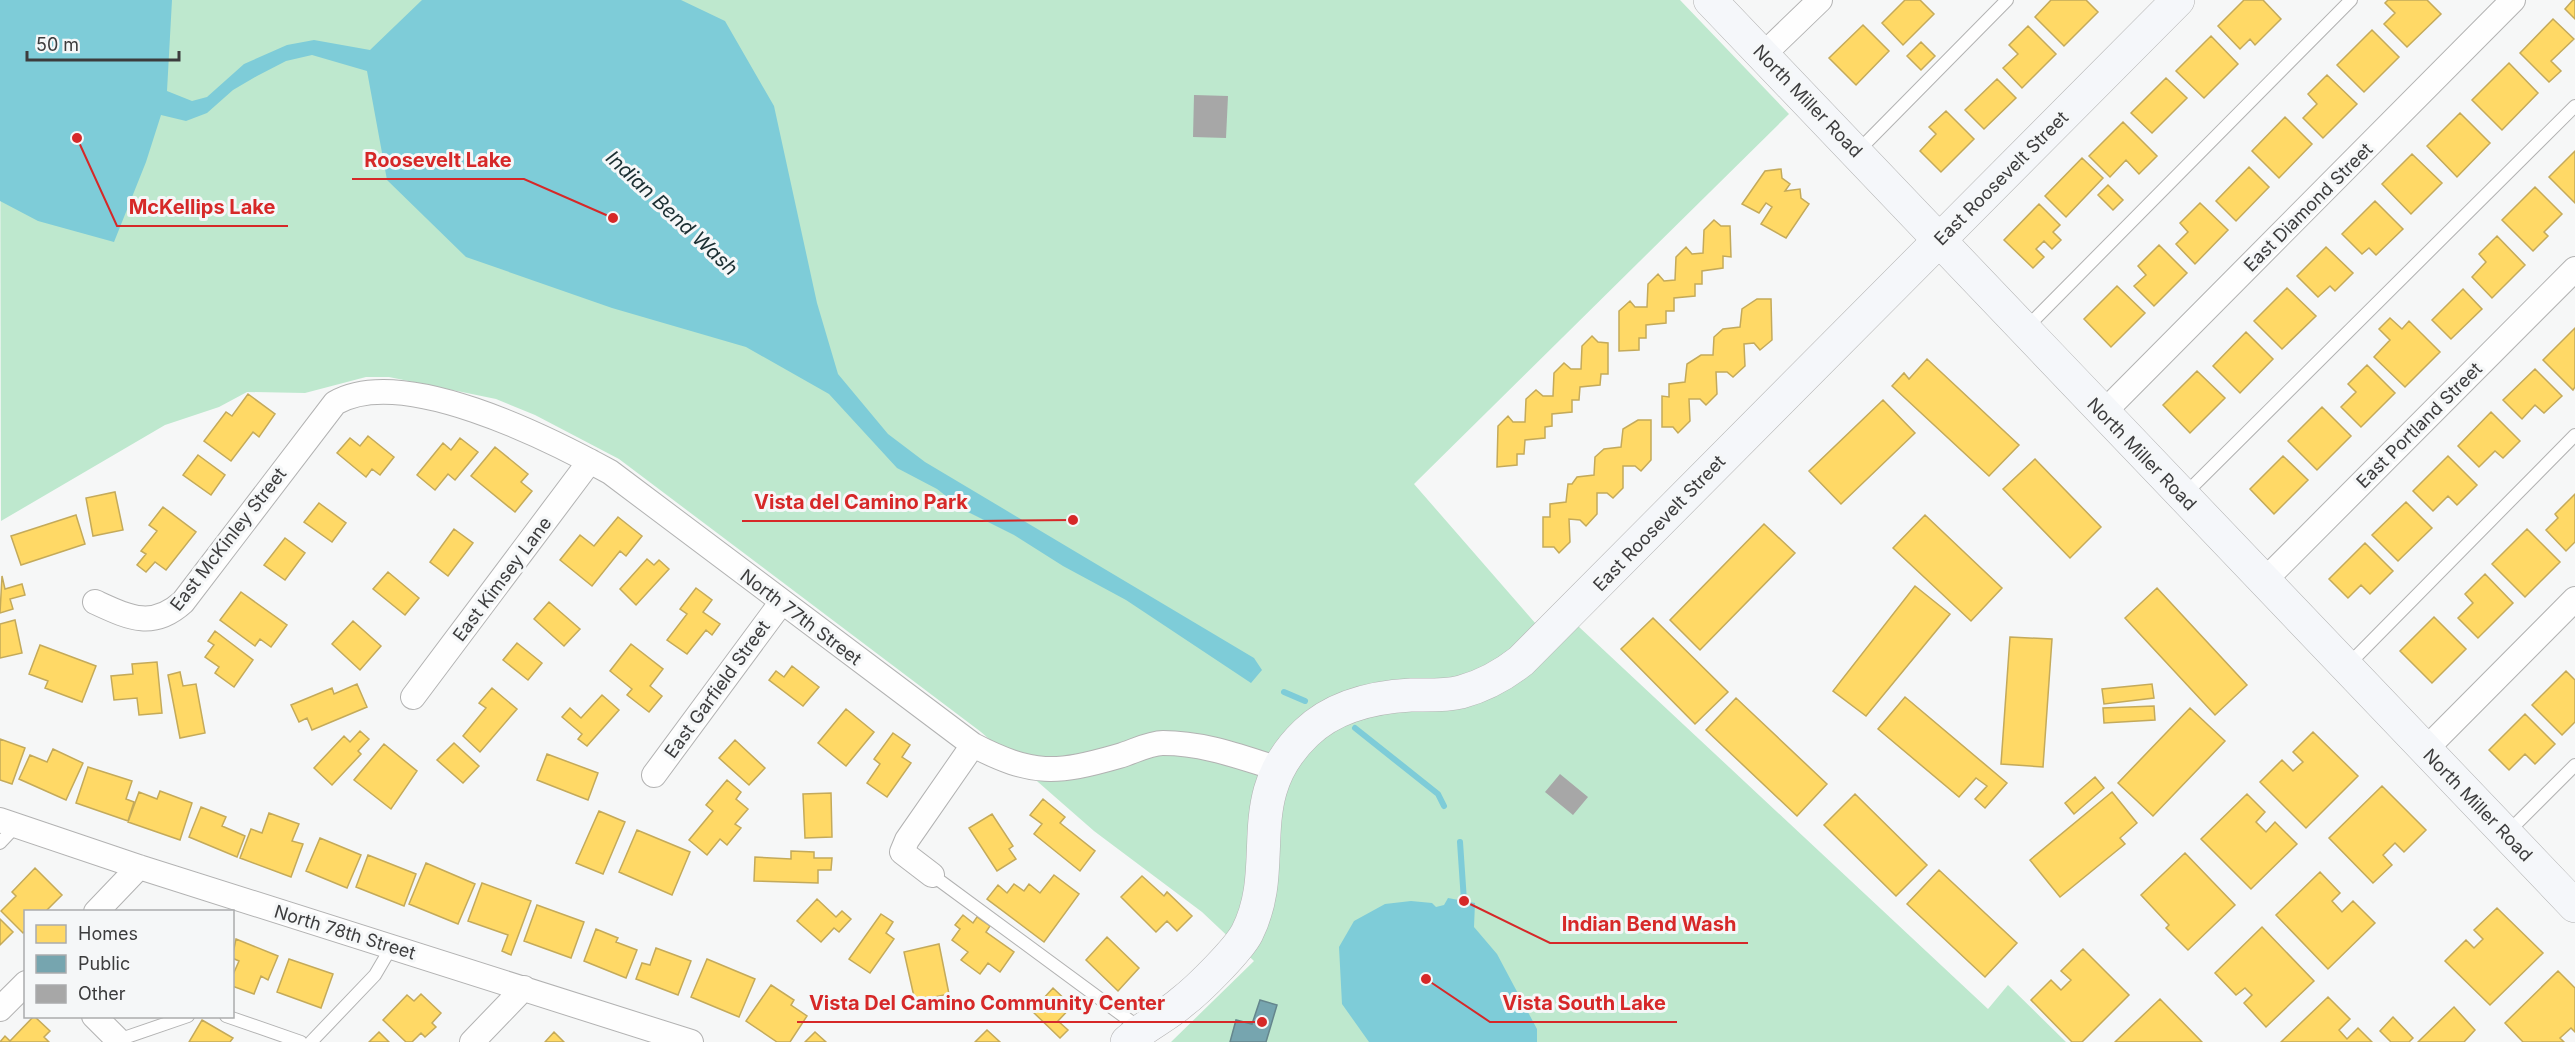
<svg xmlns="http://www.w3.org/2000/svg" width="2575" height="1042" font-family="Inter,sans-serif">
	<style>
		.green { fill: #bee8ce }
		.water { fill: #7eccd8 }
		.homes { fill: #ffd966; stroke: #c4aa5a; stroke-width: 1.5 }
		.public { fill: #76a5af; stroke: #65868d; stroke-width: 1.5 }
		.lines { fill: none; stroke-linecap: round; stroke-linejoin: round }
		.stream { stroke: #7eccd8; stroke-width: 6 }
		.building { fill: #a7a7a7 }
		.lane-casing { stroke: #b2b2b2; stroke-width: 14 }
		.street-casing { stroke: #b2b2b2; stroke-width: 26 }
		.secondary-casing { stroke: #b2b2b2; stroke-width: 34 }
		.lane { stroke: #fefefe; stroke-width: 12 }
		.street { stroke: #fefefe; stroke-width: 24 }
		.secondary { stroke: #f5f7fa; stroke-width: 33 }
		.labels { text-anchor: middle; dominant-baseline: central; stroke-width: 6; stroke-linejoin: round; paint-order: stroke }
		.street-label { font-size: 18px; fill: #3c3c3d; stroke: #f5f7f8 }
		.water-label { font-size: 20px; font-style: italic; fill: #1b2f32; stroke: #f5f7f8 }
		.leader { fill: none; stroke: #d62828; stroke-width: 2 }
		.callout-dot { fill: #d62828; stroke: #f5f7f8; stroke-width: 2 }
		.callout-label { font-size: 20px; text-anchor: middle; font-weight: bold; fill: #d62828; stroke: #f5f7f8; stroke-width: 6; stroke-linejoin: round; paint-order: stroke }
	</style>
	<rect width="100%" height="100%" fill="#f6f7f7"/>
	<!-- green -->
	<path class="green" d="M0 0H1680L1789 114 1414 484 1556 647 1578 626 1988 1009 2008 985 2066 1042H1171L1254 961 1202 912 1094 831 981 732 619 459 535 415 496 399 389 377H366L305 393 247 392 219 407 165 425 1 521Z"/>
	<!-- water -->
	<path class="water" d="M0 0H172L167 91 192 101 207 97 244 64 287 45 314 40 370 50 422 0H681L725 21 774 106 817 303 838 374 888 434 925 462 1254 658 1262 670 1251 683 1126 600 1063 566 1014 535 964 510 937 489 897 468 829 394 746 347 612 308 466 257 387 180 367 71 312 55 286 61 257 76 233 90 207 113 186 121 161 115 146 162 114 242 38 221 0 201Z
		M1448 898 1475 903 1474 927 1497 954 1537 1029V1042H1369L1342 1004 1339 947 1354 921 1385 904 1411 901 1432 903 1436 907 1444 905Z"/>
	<!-- homes -->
	<path class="homes" d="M1905 0H1920L1934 14 1903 45 1882 23Z
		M2051 0H2086L2098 12 2064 46 2035 17Z
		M2244 0H2263L2281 19 2255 45 2250 39 2240 49 2218 26Z
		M2388 0H2427L2441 14 2407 47 2384 24 2395 13 2385 3Z
		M2573 0H2575V19L2565 9Z
		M2553 19 2574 39 2551 61 2561 71 2549 82 2520 53Z
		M1863 25 1889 51 1856 85 1829 58Z
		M2028 26 2056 54 2022 88 2003 68 2018 54 2009 45Z
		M2372 30 2399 57 2364 92 2337 65Z
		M2211 36 2238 64 2204 98 2176 71Z
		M1921 42 1935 56 1921 70 1907 56Z
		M2509 63 2538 93 2502 130 2472 100Z
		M2327 75 2357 104 2323 138 2303 118 2317 104 2308 94Z
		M2166 78 2187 98 2152 133 2131 113Z
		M1997 79 2016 98 1984 129 1965 110Z
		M1946 111 1974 139 1941 172 1920 151 1936 134 1929 127Z
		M2460 113 2490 143 2457 177 2427 146Z
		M2285 117 2312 144 2279 178 2252 151Z
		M2123 122 2157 156 2139 174 2126 160 2110 177 2089 156Z
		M2575 151V203L2549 177Z
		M2412 154 2442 183 2411 214 2382 184Z
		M2082 158 2103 178 2066 217 2045 196Z
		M2249 167 2269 187 2236 221 2216 201Z
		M1781 169 1782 178 1790 184 1785 191 1800 189 1801 198 1809 204 1786 238 1761 224 1772 207 1766 203 1759 213 1742 204 1765 171Z
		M2108 185 2123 200 2113 210 2098 195Z
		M2535 187 2562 214 2544 232 2548 236 2533 251 2502 220Z
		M2375 201 2403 229 2376 255 2369 248 2362 254 2342 234Z
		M2200 203 2228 230 2195 264 2176 244 2188 232 2180 223Z
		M2039 204 2060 225 2053 232 2061 240 2052 249 2044 241 2036 249 2044 257 2033 268 2004 240Z
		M1714 220 1721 226H1730L1731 257 1723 256V268L1702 271V284H1695V296L1674 298V311H1666V323L1646 325V338H1639V350L1619 351V311L1630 301 1635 307H1647L1648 284 1658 274 1664 281 1675 280 1676 257 1686 247 1692 254 1703 253 1704 230Z
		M2497 236 2525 265 2492 298 2472 277 2486 262 2479 254Z
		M2159 245 2187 273 2154 306 2134 286 2146 275 2138 266Z
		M2326 247 2353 273 2335 291 2330 286 2318 297 2297 276Z
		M2117 286 2145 313 2111 347 2084 319Z
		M2287 288 2316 316 2282 349 2254 321Z
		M2463 289 2482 309 2451 339 2432 320Z
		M1757 299H1771L1772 340 1760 350 1754 343 1744 344 1745 366 1733 377 1727 372H1716L1717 394 1706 405 1700 399H1689L1690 421 1678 433 1673 427H1662V396L1669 397V384L1685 382 1687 364 1701 355H1713L1714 337 1723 329 1740 327 1742 309Z
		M2390 318 2402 329 2409 321 2440 352 2405 387 2374 357 2390 340 2379 329Z
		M2575 328V387L2573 390 2543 360Z
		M2246 332 2273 359 2240 393 2213 366Z
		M1592 336 1598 342 1608 343V374H1601L1600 385 1580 387 1579 400H1572V412L1552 414V426L1545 427V438L1525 440 1524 454H1517V465L1497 467 1498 426 1508 416 1513 422H1525L1526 399 1536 390 1543 396H1553L1554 373 1564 363 1571 369H1581L1582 346Z
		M1927 359 2019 445 1989 476 1892 386 1904 373 1909 379Z
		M2367 365 2395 393 2361 427 2341 407 2356 392 2348 384Z
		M2535 369 2562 396 2544 413 2535 405 2522 419 2503 400Z
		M2197 371 2225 398 2190 433 2163 405Z
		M248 394 275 414 259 437 253 432 231 461 204 441 226 412 232 416Z
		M1883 400 1915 433 1841 504 1809 471Z
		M2322 407 2351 436 2317 470 2288 441Z
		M2491 412 2520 441 2503 458 2495 451 2479 467 2458 446Z
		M1638 420H1651V460L1641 471 1635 466H1623V488L1613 498 1607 493H1597V514L1586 526 1580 520 1569 519 1570 542 1559 553 1554 547H1543V517H1550V504L1566 502 1568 484H1572L1577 477 1594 475 1595 457 1604 449 1621 447 1623 429Z
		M368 436 394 457 380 475 372 469 366 477 337 453 350 438 360 446Z
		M460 438 478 452 455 480 448 474 435 490 417 475 443 443 451 450Z
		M495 447 528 474 521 482 532 491 515 512 471 476Z
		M198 455 225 475 211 495 183 475Z
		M2283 456 2308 480 2274 514 2250 489Z
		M2448 456 2477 485 2457 505 2448 496 2433 511 2413 491Z
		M2035 459 2101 527 2070 558 2003 489Z
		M115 492 123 530 93 536 86 498Z
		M2575 494V542L2566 551 2546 530 2558 518 2555 514Z
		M2406 502 2432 528 2398 561 2372 535Z
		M319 503 346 523 332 542 304 522Z
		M163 507 196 532 166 570 155 562 146 572 137 565 146 554 141 551 157 531 149 525Z
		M76 515 85 544 21 565 11 536Z
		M1925 515 2002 588 1971 621 1893 548Z
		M618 517 642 536 626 556 620 551 592 586 560 560 580 535 594 546Z
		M1764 524 1795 553 1700 650 1670 620Z
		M454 529 473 543 448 576 430 562Z
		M2527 529 2560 562 2525 597 2492 564Z
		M285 538 305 553 285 580 264 565Z
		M2365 543 2393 571 2370 594 2361 585 2348 598 2329 579Z
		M647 559 654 565 659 560 669 569 636 605 620 589Z
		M388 572 419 598 405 615 373 589Z
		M2485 574 2513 603 2478 638 2458 618 2473 603 2465 594Z
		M2 576 5 589 22 584 25 595 10 599 13 609 0 613Z
		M1915 586 1950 614 1866 716 1833 691Z
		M696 588 712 600 703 612 720 624 712 635 706 630 687 654 667 640 687 614 680 609Z
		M2157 588 2247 685 2215 715 2125 618Z
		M241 592 287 625 271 647 260 639 255 646 220 620Z
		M549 602 580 629 564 646 534 619Z
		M2434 617 2466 649 2432 683 2400 651Z
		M1653 618 1728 692 1695 724 1621 649Z
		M15 620 22 653 0 658V624Z
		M353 621 381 646 360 670 332 644Z
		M215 631 253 660 234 687 215 673 219 667 205 657 214 645 208 641Z
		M2010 637 2052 639 2043 767 2001 764Z
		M517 643 542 663 528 680 503 660Z
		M631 644 663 669 650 686 662 696 649 712 627 695 632 689 610 671Z
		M40 645 96 666 82 702 45 688 48 681 29 674Z
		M157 662 162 713 139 715 137 698 114 700 111 676 133 674 132 664Z
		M792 666 819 687 803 706 769 680 776 671 784 677Z
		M2566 671 2575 680V722L2562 735 2532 705Z
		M180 672 183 686 196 684 205 733 180 738 168 675Z
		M357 684 367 707 312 730 307 718 299 722 291 705 332 688 334 694Z
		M2152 684 2154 698 2104 704 2102 689Z
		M492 688 517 709 480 752 463 736 486 708 479 703Z
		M602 695 619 710 587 746 578 739 582 734 562 717 570 708 581 718Z
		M1905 697 2007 783 1985 808 1975 799 1987 786 1976 778 1959 797 1878 729Z
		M1736 698 1827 784 1797 816 1706 730Z
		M2154 706 2155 720 2104 723 2103 708Z
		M2190 708 2225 741 2153 816 2118 783Z
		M846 709 874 732 846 766 818 743Z
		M2525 714 2555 744 2535 764 2525 754 2509 770 2489 750Z
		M360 731 369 739 358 751 361 754 332 785 314 768 344 736 350 742Z
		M2313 732 2358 776 2306 828 2260 782 2282 760 2293 771 2303 762 2293 752Z
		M893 733 910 745 902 757 911 763 887 797 867 783 880 764 874 759Z
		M0 739 25 748 12 784 0 780Z
		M735 740 765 768 749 785 719 758Z
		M454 743 479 766 463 783 437 760Z
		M384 744 417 771 391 809 354 780Z
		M53 749 83 763 66 800 19 779 30 755 47 762Z
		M547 754 598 773 588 800 537 780Z
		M88 767 132 781 126 799 134 802 128 821 76 803Z
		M2095 777 2104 788 2074 814 2065 803Z
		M727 780 741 792 736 799 748 809 735 824 741 828 727 845 720 839 707 855 689 840 713 811 706 805Z
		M2382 786 2426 830 2404 852 2395 843 2383 855 2392 865 2373 883 2329 838Z
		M160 791 192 803 180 840 128 822 139 792 157 799Z
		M2112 792 2137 823 2120 838 2125 844 2060 897 2030 860Z
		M831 793 832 837 805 838 803 794Z
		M1855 794 1927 865 1896 896 1824 825Z
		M2247 794 2265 812 2256 822 2266 832 2275 822 2297 844 2251 889 2201 839Z
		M1043 799 1065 817 1060 823 1095 851 1080 871 1034 834 1042 824 1030 815Z
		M201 807 226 817 222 826 245 836 237 857 189 837Z
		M599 811 625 822 603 874 576 863Z
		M269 813 299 824 292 841 303 844 291 877 240 858 251 829 262 833Z
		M992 814 1013 846 1009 849 1016 859 997 871 969 828Z
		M637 830 690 852 672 895 619 872Z
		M320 838 361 855 347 888 306 871Z
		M791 851 814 852V858H832L831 870H818V883L754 881 755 857 791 859Z
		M2185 853 2235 905 2188 950 2166 928 2169 925 2141 895Z
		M368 855 416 874 404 906 356 887Z
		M426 863 475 884 458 924 409 904Z
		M35 868 62 895 45 912H26V930L23 933 1 911 16 896 12 892Z
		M1939 870 2017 943 1985 977 1907 904Z
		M2320 872 2340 893 2332 901 2342 912 2353 901 2375 923 2328 969 2276 915Z
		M1054 875 1079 894 1044 942 987 899 998 885 1007 893 1014 884 1024 891 1029 884 1040 893Z
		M1142 876 1164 896 1167 892 1192 916 1177 931 1167 921 1156 932 1121 897Z
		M482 883 531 901 511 955 502 951 508 935 468 921Z
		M817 899 836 917 842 911 851 919 839 932 834 928 821 942 797 921Z
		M537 905 584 922 571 958 524 941Z
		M2497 908 2543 953 2490 1005 2445 961 2466 940 2474 948 2483 939 2474 930Z
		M881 914 893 922 886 933 894 939 870 973 849 959Z
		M963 915 973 923 977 917 990 926 986 932 1014 952 1000 972 988 963 980 974 961 960 968 952 952 940 960 929 955 925Z
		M0 919 13 932 0 945Z
		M2262 927 2314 981 2266 1027 2244 1003 2252 995 2245 988 2236 995 2215 973Z
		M596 929 618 938 616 942 637 950 626 978 584 961Z
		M1107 937 1139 968 1118 991 1086 960Z
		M236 939 278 956 268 980 261 976 254 994 232 986V977L239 961 232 958Z
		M939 944 949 994 915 1001 904 952Z
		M656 948 691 961 678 995 636 979 642 963 650 965Z
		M2083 949 2129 995 2082 1042H2072L2031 1000 2051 980 2061 990 2071 980 2061 971Z
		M289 959 333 974 321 1008 277 992Z
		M707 959 755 979 739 1017 691 997Z
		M2558 971 2575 988V1032L2571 1028 2560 1038 2564 1042H2523L2505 1023Z
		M771 985 794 1000 791 1005 807 1016 790 1042H777L746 1021Z
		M1053 988 1072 1006 1058 1021 1068 1030 1060 1038 1032 1011Z
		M421 994 441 1013 432 1023 436 1027 425 1037 421 1033 412 1042H406L383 1020 407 995 414 1001Z
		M2328 997 2350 1019 2339 1030 2347 1039 2358 1028 2372 1042H2281Z
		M2160 999 2202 1042H2115Z
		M2454 1007 2475 1030 2464 1042H2418Z
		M34 1016 50 1031 44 1037 49 1042H0L5 1036 10 1041Z
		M2393 1017 2413 1038 2409 1042H2391L2380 1031Z
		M202 1020 233 1038 230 1042H189Z
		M987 1030 1000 1042H975Z
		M379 1032 389 1042H369Z
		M554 1032 564 1042H545Z
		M815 1032 826 1042H805Z"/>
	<!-- public -->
	<path class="public" d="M1260 1000 1277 1005 1266 1042H1230L1236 1020 1252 1024Z"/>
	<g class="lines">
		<!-- stream -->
		<path class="stream" d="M1284 692 1305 701
			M1355 728 1438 794 1444 806
			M1460 842 1464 901 1461 907"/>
	</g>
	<!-- building -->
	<path class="building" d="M1194 95 1228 96 1226 138 1193 137Z
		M1560 774 1588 797 1573 815 1545 792Z"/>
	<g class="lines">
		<!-- lane casing -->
		<g class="lane-casing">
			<path id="lane" d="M1858 151 2007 0
				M2025 329 2351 0
				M2185 494 2575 106
				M2346 667 2575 435
				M2506 834 2575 765
				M0 843 17 825
				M932 875 1141 1029
				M226 1016 301 1042
				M118 1040 188 1016
				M311 1042 375 975 392 946"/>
		</g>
		<!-- street casing -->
		<g class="street-casing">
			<path id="street" d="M1763 55 1820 0
				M2102 414 2513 0
				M2264 581 2575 269
				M95 602C128 617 152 630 183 602L335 403C402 364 548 438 610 472L973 745C1033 776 1056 774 1119 756 1133 752 1149 743 1163 743 1204 743 1240 757 1279 769
				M413 697 590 461
				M2425 750 2575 599
				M654 775 781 603
				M0 820 139 867 691 1042
				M932 875 902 852 907 840 973 745
				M96 912 139 867
				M0 1009 26 983
				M94 1016 118 1040
				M472 1042 524 988"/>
		</g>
		<!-- secondary casing -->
		<g class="secondary-casing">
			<path id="secondary" d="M1710 0C2000 301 2285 606 2575 906
				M1127 1042C1144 1026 1165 1017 1182 1002 1199 989 1238 950 1247 933 1282 864 1238 798 1306 733 1334 706 1373 697 1411 695 1427 695 1445 696 1461 692 1483 686 1502 676 1521 661L2178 0"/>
		</g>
		<!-- lane -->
		<use href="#lane" class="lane"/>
		<!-- street -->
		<use href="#street" class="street"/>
		<!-- secondary -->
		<use href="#secondary" class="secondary"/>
	</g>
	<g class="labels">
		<!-- street labels -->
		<g class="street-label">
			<text transform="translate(1808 101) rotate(46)">North Miller Road</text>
			<text transform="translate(2001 178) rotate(-45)">East Roosevelt Street</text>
			<text transform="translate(2308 207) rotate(-45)">East Diamond Street</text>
			<text transform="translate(2419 425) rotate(-45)">East Portland Street</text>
			<text transform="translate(2142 454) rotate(46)">North Miller Road</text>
			<text transform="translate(1659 523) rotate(-46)">East Roosevelt Street</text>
			<text transform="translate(228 539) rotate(-52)">East McKinley Street</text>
			<text transform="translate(502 579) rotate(-53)">East Kimsey Lane</text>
			<text transform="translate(801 617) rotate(37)">North 77th Street</text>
			<text transform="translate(717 689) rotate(-54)">East Garfield Street</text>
			<text transform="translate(2478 805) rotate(46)">North Miller Road</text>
			<text transform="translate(345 932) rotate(17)">North 78th Street</text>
		</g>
		<!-- water labels -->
		<g class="water-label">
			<text transform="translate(672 213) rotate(43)">Indian Bend Wash</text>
		</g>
	</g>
	<!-- callouts -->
	<path class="leader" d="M613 218L524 179H352M77 138L117 226H288M1073 520L980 521H742M1464 901L1550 943H1748M1262 1022L1177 1022H797M1426 979L1490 1022H1677"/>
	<g class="callout-dot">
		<circle cx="613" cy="218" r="6"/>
		<circle cx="77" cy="138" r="6"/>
		<circle cx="1073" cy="520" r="6"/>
		<circle cx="1464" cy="901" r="6"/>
		<circle cx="1262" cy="1022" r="6"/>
		<circle cx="1426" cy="979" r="6"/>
	</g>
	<g class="callout-label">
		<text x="438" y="167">Roosevelt Lake</text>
		<text x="202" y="214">McKellips Lake</text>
		<text x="861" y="509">Vista del Camino Park</text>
		<text x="1649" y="931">Indian Bend Wash</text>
		<text x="987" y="1010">Vista Del Camino Community Center</text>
		<text x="1584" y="1010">Vista South Lake</text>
	</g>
	<!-- legend -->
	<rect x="24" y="910" width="210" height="108" fill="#f5f7f8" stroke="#abacad" stroke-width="1.5"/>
	<rect x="36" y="925" width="30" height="18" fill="#ffd966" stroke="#abacad" stroke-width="1.5"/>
	<text x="78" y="940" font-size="18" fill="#3c3c3d">Homes</text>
	<rect x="36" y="955" width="30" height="18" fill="#76a5af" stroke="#abacad" stroke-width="1.5"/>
	<text x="78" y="970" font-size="18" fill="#3c3c3d">Public</text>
	<rect x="36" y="985" width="30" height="18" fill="#a7a7a7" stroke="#abacad" stroke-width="1.5"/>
	<text x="78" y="1000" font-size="18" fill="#3c3c3d">Other</text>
	<!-- scale -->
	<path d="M27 51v9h152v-9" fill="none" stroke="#3c3c3d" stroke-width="3"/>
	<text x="36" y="51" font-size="18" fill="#3c3c3d" stroke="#f5f7f8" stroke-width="4.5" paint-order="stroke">50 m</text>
</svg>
